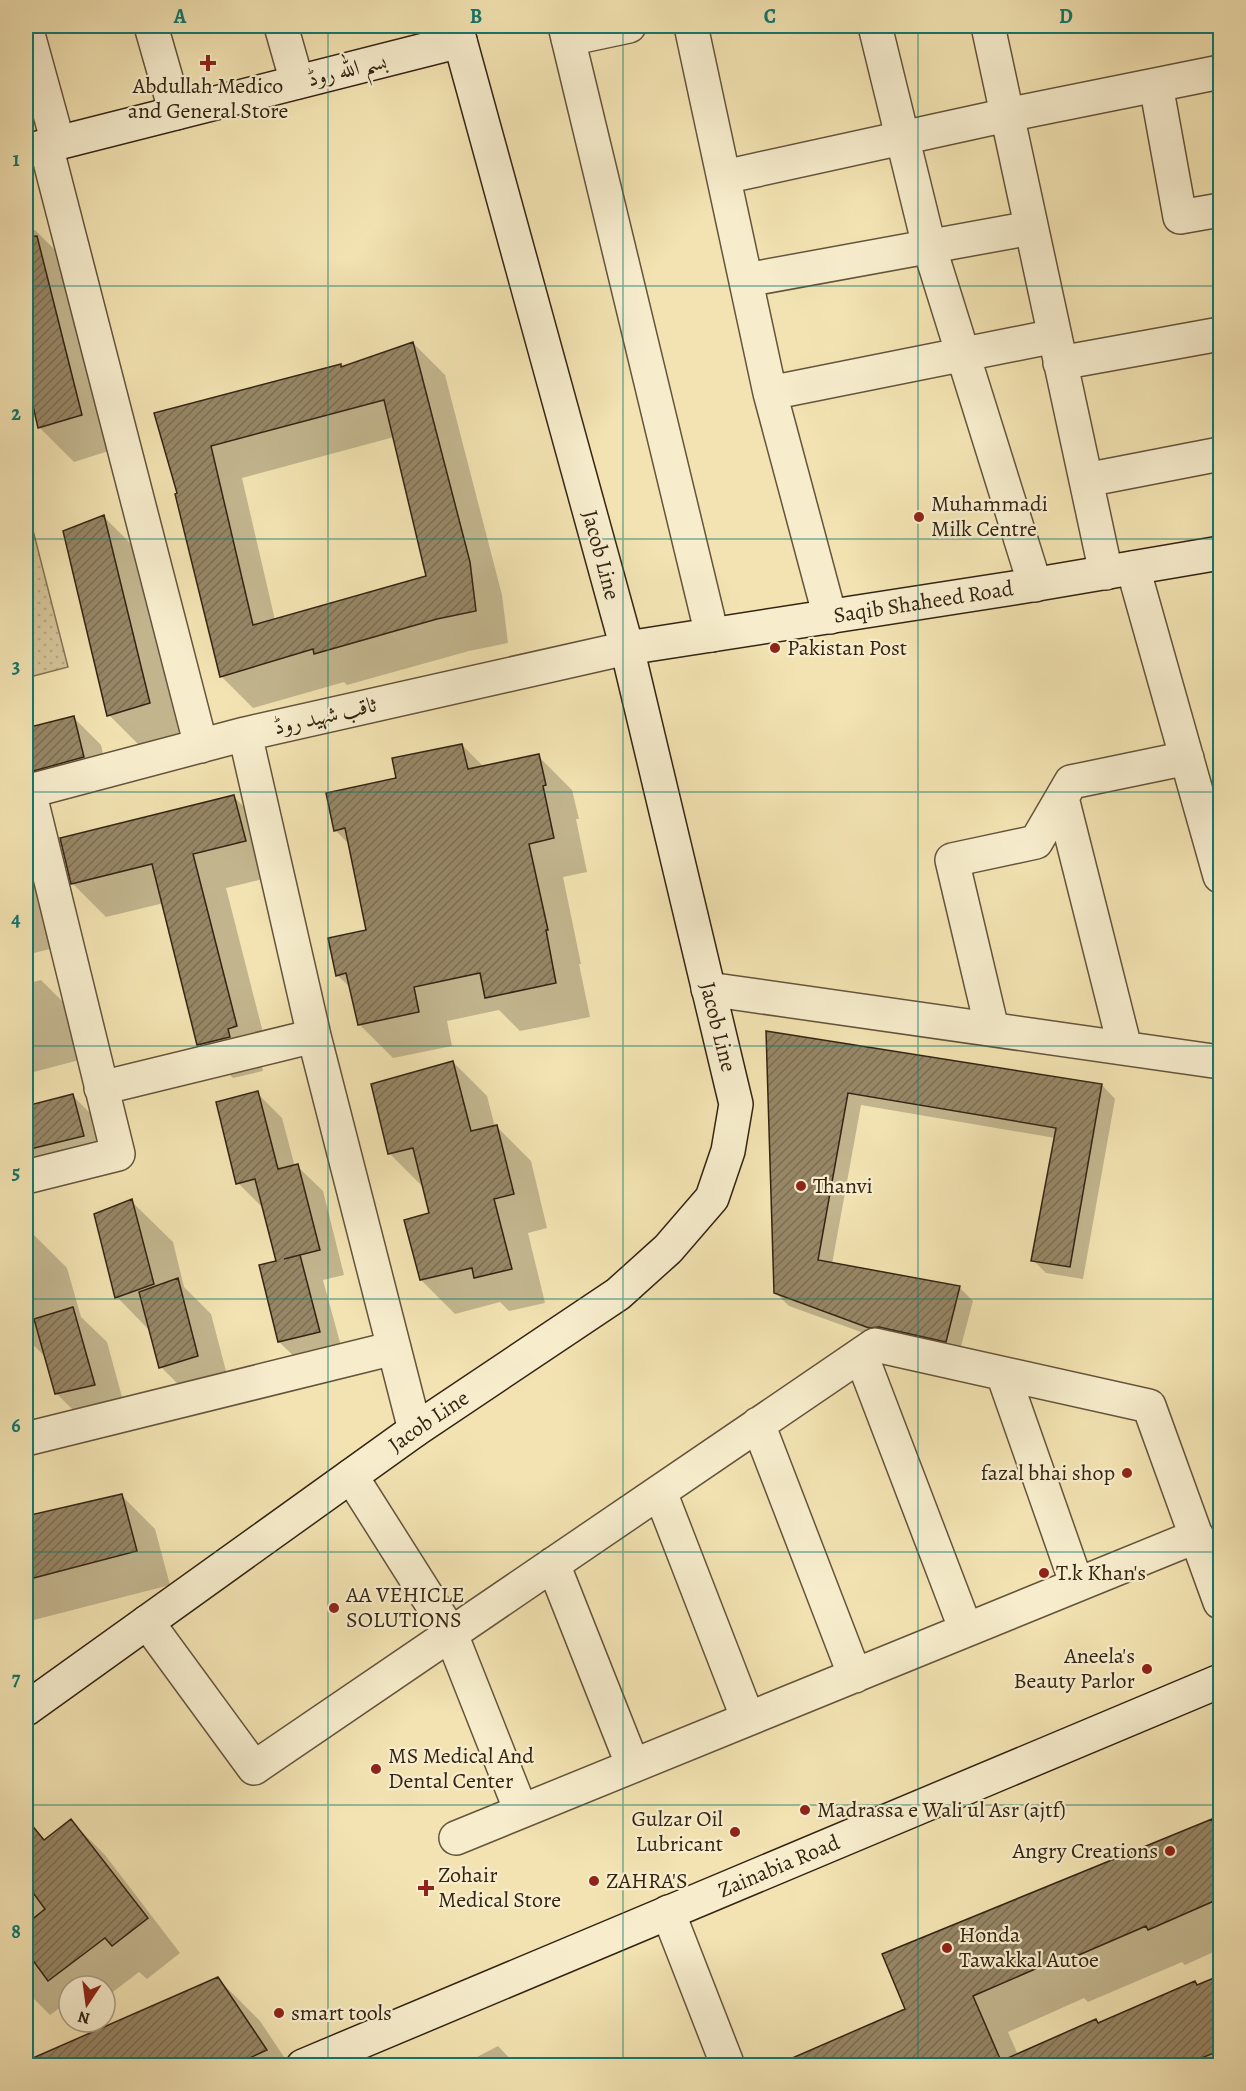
<svg xmlns="http://www.w3.org/2000/svg" width="1246" height="2091" font-family="Alegreya,Amiri,serif">
	<style>
		.green { fill: url(#green-dots); stroke: #847456; stroke-width: 1.5 }
		.shadow { fill: #0003; fill-rule: evenodd }
		.building { fill: url(#building-hatch); stroke: #342414; stroke-width: 1.5; fill-rule: evenodd }
		.lines { fill: none; stroke-linecap: round; stroke-linejoin: round }
		.street-casing { stroke: #64543c; stroke-width: 36 }
		.secondary-casing { stroke: #342414; stroke-width: 36 }
		.street { stroke: #f7edcd; stroke-width: 33 }
		.secondary { stroke: #f7edcd; stroke-width: 33 }
		.grid { fill: none; stroke: #0f766e; stroke-width: 1.5; stroke-opacity: 0.55 }
		.poi-dot { fill: #8f2418; stroke: #f7edcd; stroke-width: 2 }
		.labels { text-anchor: middle; dominant-baseline: central; stroke-width: 4.5; stroke-linejoin: round; paint-order: stroke }
		.street-label { font-size: 22px; fill: #342414; stroke: #f7edcd }
		.poi-label { font-size: 22px; fill: #342414; stroke: #f7edcd; text-anchor: start }
		.neatline { fill: none; stroke: #0f766e; stroke-width: 2 }
		.grid-label { font-size: 20px; text-anchor: middle; font-weight: bold; fill: #0f766e }
	</style>
	<defs>
		<pattern id="green-dots" width="8" height="8" patternUnits="userSpaceOnUse" patternTransform="scale(1.5)"><rect width="8" height="8" fill="#d3c397"/><path d="M2 2h.1M6 6h.1" fill="none" stroke="#b6a781" stroke-width="1.8" stroke-linecap="round"/></pattern>
		<pattern id="building-hatch" width="6" height="6" patternUnits="userSpaceOnUse" patternTransform="scale(1.5)"><rect width="6" height="6" fill="#978766"/><path d="M-1 1l2-2M0 6l6-6M5 7l2-2" fill="none" stroke="#7c6e53"/></pattern>
	</defs>
	<rect width="100%" height="100%" fill="#f3e3b2"/>
	<filter id="stains"><feTurbulence type="fractalNoise" baseFrequency=".00333" numOctaves="4"/><feColorMatrix values="0 0 0 0 .2 0 0 0 0 .09 0 0 0 0 .02 0 0 0 .5 -.17"/></filter>
	<radialGradient id="worn" r=".72"><stop offset=".6" stop-color="#630" stop-opacity="0"/><stop offset="1" stop-color="#630" stop-opacity=".3"/></radialGradient>
	<!-- green -->
	<path class="green" d="M26 503 68 667 26 678Z"/>
	<!-- shadow -->
	<path class="shadow" d="M35 230 69 264 115 449 74 462 40 428 26 369V233Z
		M413 343 445 375 502 595 508 643 469 651 347 685 344 682 253 708 221 676 178 494 156 415 340 366 343 368ZM394 437 428 577 275 620 242 478Z
		M104 517 138 551 183 736 143 749 109 715Z
		M73 717 101 745 110 785 26 810V729Z
		M462 745 484 767 538 756 572 790 579 819H576L587 872 563 877 581 964H579L590 1017 520 1031 499 1010 447 1021 452 1046 393 1058 359 1024 352 989 337 975 368 931 350 845 335 830 398 779Z
		M234 797 268 831 279 875 226 888 270 1060 261 1063 263 1071 233 1078 199 1044 164 903 106 917 72 883Z
		M26 865 61 899 58 947 26 955Z
		M41 980 75 1014 87 1058 26 1074V984Z
		M768 1033 1102 1085 1115 1099 1083 1279 1046 1273 1033 1260 1055 1138 861 1105 832 1264 960 1288 973 1301 959 1354 883 1340 789 1306 775 1292Z
		M453 1062 487 1096 495 1127H497L531 1161 547 1228 528 1233 545 1303 509 1311 500 1302 455 1314 421 1280 431 1215 424 1188 390 1154Z
		M257 1093 282 1118 295 1167 297 1166 323 1191 344 1275 323 1280 344 1357 305 1367 279 1342 278 1262 263 1208 238 1183Z
		M73 1096 107 1130 117 1170 26 1192V1108Z
		M131 1201 173 1242 184 1287 211 1314 231 1390 195 1401 161 1367 151 1332 117 1297 96 1215Z
		M26 1227 67 1268 81 1317 107 1342 128 1419 90 1427 56 1393 46 1358 26 1337Z
		M121 1495 155 1529 170 1585 26 1622V1518Z
		M1212 1820 1220 1829V1949L1185 1965 1182 1962 1088 2002 1084 1998 1008 2032 1018 2055 1220 1976V2066H777L907 2010Z
		M71 1821 105 1855 180 1953 147 1979 139 1972 105 1998V1986H69V2001L50 2015 33 1998 26 2003V1842L36 1833 44 1841Z
		M218 1979 260 2021 290 2066H26V2062Z
		M498 2046 517 2066H460Z"/>
	<!-- building -->
	<path class="building" d="M37 236 82 415 38 428 26 375V237Z
		M413 342 470 562 476 611 437 619 314 654 313 649 220 677 175 494 177 493 154 413 341 364V367ZM384 400 426 576 253 625 211 446Z
		M104 515 150 703 107 716 63 531Z
		M74 716 84 757 26 773V728Z
		M462 744 468 769 539 754 546 785 543 786 554 838 529 844 548 930H546L556 983 485 998 480 973 414 987 419 1012 358 1025 346 973 336 976 328 938 366 930 345 828 334 831 326 793 396 778 392 758Z
		M234 795 246 841 193 854 237 1026 228 1029 230 1037 197 1045 152 864 71 884 60 838Z
		M766 1031 1102 1084 1070 1267 1031 1261 1056 1128 848 1093 818 1260 960 1286 946 1342 879 1327 869 1328 774 1293Z
		M453 1061 471 1131 497 1125 514 1194 494 1199 512 1269 474 1278 472 1268 420 1280 404 1220 429 1213 413 1148 388 1154 371 1084Z
		M258 1091 278 1169 298 1164 320 1250 284 1259 300 1255 320 1332 278 1342 259 1265 276 1261 255 1179 236 1184 216 1102Z
		M73 1094 84 1136 26 1150V1106Z
		M132 1199 154 1284 115 1298 94 1214Z
		M178 1278 198 1356 159 1368 139 1292Z
		M73 1307 95 1385 55 1394 34 1319Z
		M122 1494 137 1551 26 1580V1516Z
		M26 1818 44 1840 71 1819 148 1918 112 1946 105 1938 48 1981 26 1951V1924L45 1909 26 1883Z
		M1212 1819 1221 1839V1898L1148 1930 1146 1926 1051 1967 1049 1963 973 1996 1001 2061 1096 2019 1098 2023 1195 1981 1197 1985 1221 1975V2050L1182 2066H774L905 2009 882 1954Z
		M218 1977 267 2050 232 2066H26V2061Z"/>
	<g class="lines">
		<!-- street casing -->
		<g class="street-casing">
			<path id="street" d="M151 26 176 113
				M281 26 297 82
				M565 26 712 635
				M691 26 770 393 830 617
				M875 26 929 246 1035 585
				M988 26 1106 573
				M26 27 58 143
				M568 39 629 26
				M1156 85 1180 217 1220 210
				M46 146 201 746
				M724 177 1007 115 1220 72
				M746 280 1031 228
				M1060 363 1220 334
				M770 393 1055 336
				M1086 480 1220 454
				M1133 568 1220 876
				M245 734 314 1036 415 1430
				M26 792 245 734 627 648
				M1062 798 1125 1048
				M708 989 1220 1062
				M992 1029 952 860 1036 842 1071 782 1187 758
				M101 1088 314 1036
				M26 1177 118 1154 29 791
				M861 1355 966 1630
				M1003 1374 1077 1585
				M758 1424 855 1676
				M26 1439 394 1348
				M351 1476 451 1634 521 1811
				M660 1492 748 1719
				M553 1564 633 1766
				M147 1622 254 1768 875 1345 1149 1406 1220 1602
				M456 1838 1197 1536
				M668 1912 728 2066"/>
		</g>
		<!-- secondary casing -->
		<g class="secondary-casing">
			<g id="secondary">
				<path d="M26 151 460 41"/>
				<path id="s1" d="M627 648 1020 587 1220 553"/>
				<path id="s2" d="M26 1709 415 1430 618 1294 668 1249 712 1198 728 1151 736 1104 627 648 456 26"/>
				<path id="s3" d="M303 2066 1220 1681"/>
			</g>
		</g>
		<!-- street -->
		<use href="#street" class="street"/>
		<!-- secondary -->
		<use href="#secondary" class="secondary"/>
	</g>
	<!-- grid -->
	<path class="grid" d="M328 26V2066M623 26V2066M918 26V2066M26 286H1220M26 539H1220M26 792H1220M26 1046H1220M26 1299H1220M26 1552H1220M26 1805H1220"/>
	<!-- markers -->
	<g class="poi-dot">
		<path d="M205 54h6v6h6v6h-6v6h-6v-6h-6v-6h6z"/>
		<circle cx="919" cy="517" r="6"/>
		<circle cx="775" cy="648" r="6"/>
		<circle cx="801" cy="1186" r="6"/>
		<circle cx="1127" cy="1473" r="6"/>
		<circle cx="1044" cy="1573" r="6"/>
		<circle cx="334" cy="1608" r="6"/>
		<circle cx="1147" cy="1669" r="6"/>
		<circle cx="376" cy="1769" r="6"/>
		<circle cx="805" cy="1810" r="6"/>
		<circle cx="735" cy="1832" r="6"/>
		<circle cx="1170" cy="1851" r="6"/>
		<circle cx="594" cy="1881" r="6"/>
		<path d="M423 1879h6v6h6v6h-6v6h-6v-6h-6v-6h6z"/>
		<circle cx="947" cy="1948" r="6"/>
		<circle cx="279" cy="2013" r="6"/>
	</g>
	<g class="labels">
		<!-- street labels -->
		<g class="street-label">
			<text transform="translate(347 70) rotate(-14)">بسم اللہ روڈ</text>
			<text transform="translate(601 555) rotate(75)">Jacob Line</text>
			<text stroke="none"><textPath href="#s1" startOffset="300">Saqib Shaheed Road</textPath></text>
			<text transform="translate(325 716) rotate(-13)">ثاقب شہید روڈ</text>
			<text transform="translate(718 1027) rotate(76)">Jacob Line</text>
			<text stroke="none"><textPath href="#s2" startOffset="495">Jacob Line</textPath></text>
			<text stroke="none"><textPath href="#s3" startOffset="516">Zainabia Road</textPath></text>
		</g>
		<!-- poi labels -->
		<g class="poi-label">
			<text x="208" y="86" text-anchor="middle">Abdullah Medico<tspan x="208" dy="25">and General Store</tspan></text>
			<text x="931" y="504">Muhammadi<tspan x="931" dy="25">Milk Centre</tspan></text>
			<text x="787" y="648">Pakistan Post</text>
			<text x="813" y="1186">Thanvi</text>
			<text x="1115" y="1473" text-anchor="end">fazal bhai shop</text>
			<text x="1056" y="1573">T.k Khan's</text>
			<text x="346" y="1595">AA VEHICLE<tspan x="346" dy="25">SOLUTIONS</tspan></text>
			<text x="1135" y="1656" text-anchor="end">Aneela's<tspan x="1135" dy="25">Beauty Parlor</tspan></text>
			<text x="388" y="1756">MS Medical And<tspan x="388" dy="25">Dental Center</tspan></text>
			<text x="817" y="1810">Madrassa e Wali ul Asr (ajtf)</text>
			<text x="723" y="1819" text-anchor="end">Gulzar Oil<tspan x="723" dy="25">Lubricant</tspan></text>
			<text x="1158" y="1851" text-anchor="end">Angry Creations</text>
			<text x="438" y="1875">Zohair<tspan x="438" dy="25">Medical Store</tspan></text>
			<text x="606" y="1881">ZAHRA'S</text>
			<text x="959" y="1935">Honda<tspan x="959" dy="25">Tawakkal Autoe</tspan></text>
			<text x="291" y="2013">smart tools</text>
		</g>
	</g>
	<!-- margin -->
	<rect width="1246" height="2091" fill="none" stroke="#f3e3b2" stroke-width="66"/>
	<!-- north arrow -->
	<g transform="translate(87 2004) rotate(193)"><circle r="28" fill="#f7edcd" stroke="#a99d83" stroke-width="1.5"/>
	<path d="M0-4.5L10 22L0 15L-10 22Z" fill="#8f2418"/>
	<text y="-9" font-size="16" font-weight="bold" text-anchor="middle" fill="#342414">N</text>
	</g>
	<rect x="33" y="33" width="1180" height="2025" class="neatline"/>
	<g class="grid-label">
		<text x="180" y="23">A</text>
		<text x="476" y="23">B</text>
		<text x="770" y="23">C</text>
		<text x="1066" y="23">D</text>
		<text x="16" y="166">1</text>
		<text x="16" y="420">2</text>
		<text x="16" y="673">3</text>
		<text x="16" y="926">4</text>
		<text x="16" y="1179">5</text>
		<text x="16" y="1432">6</text>
		<text x="16" y="1685">7</text>
		<text x="16" y="1938">8</text>
	</g>
	<rect width="100%" height="100%" filter="url(#stains)"/>
	<rect width="100%" height="100%" fill="url(#worn)"/>
</svg>
